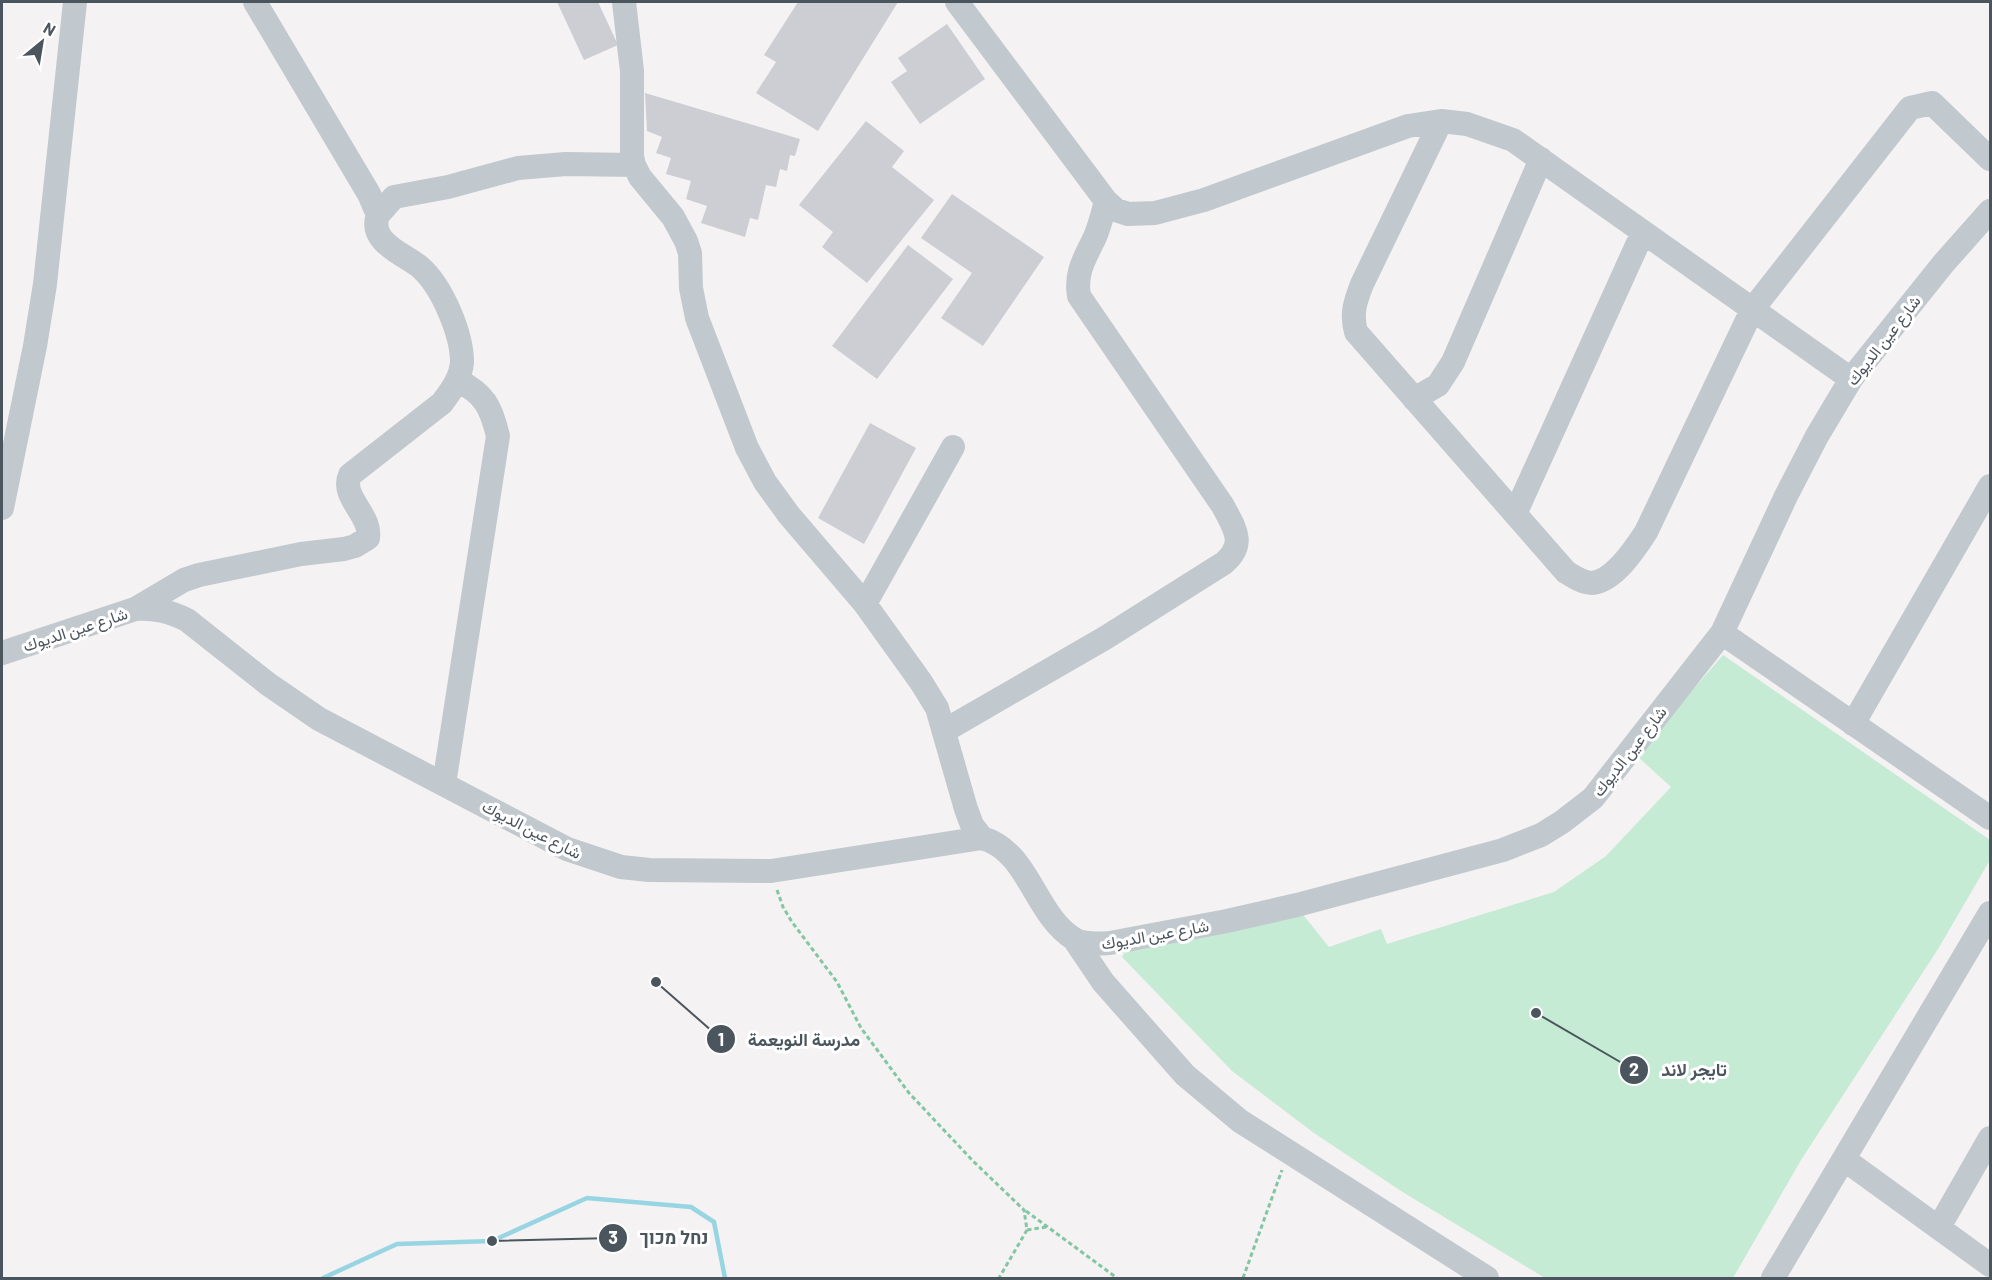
<svg xmlns="http://www.w3.org/2000/svg" width="1992" height="1280" font-family="Barlow,Vazirmatn,Heebo,sans-serif">
	<style>
		.green { fill: #c6ebd4 }
		.lines { fill: none; stroke-linecap: round; stroke-linejoin: round }
		.stream { stroke: #98d5e3; stroke-width: 4.5 }
		.building { fill: #ccced3 }
		.path { stroke: #82c6a3; stroke-width: 3; stroke-dasharray: 4.5 3; stroke-linecap: butt }
		.minor { stroke: #c1c9ce; stroke-width: 24 }
		.labels { text-anchor: middle; dominant-baseline: central; stroke-width: 6; stroke-linejoin: round; paint-order: stroke }
		.street-label { font-size: 16px; fill: #4b555d; stroke: #fff }
		.leader { fill: none; stroke: #4b555d; stroke-width: 2 }
		.callout-dot { fill: #4b555d; stroke: #fff; stroke-width: 2 }
		.mark-label { font-size: 18px; text-anchor: middle; font-weight: bold; fill: #fff }
		.callout-label { font-size: 18px; text-anchor: middle; font-weight: bold; fill: #4b555d; stroke: #fff; stroke-width: 6; stroke-linejoin: round; paint-order: stroke }
	</style>
	<rect width="100%" height="100%" fill="#f4f2f2"/>
	<!-- green -->
	<path class="green" d="M1723 655 1990 840V860L1938 949 1801 1160 1733 1278H1545L1401 1191 1314 1133 1232 1071 1122 957 1129 946 1300 911 1329 947 1381 929 1387 944 1554 892 1606 856 1671 787 1636 755Z"/>
	<g class="lines">
		<!-- stream -->
		<path class="stream" d="M323 1278 397 1244 492 1241 587 1198 691 1207 714 1222 725 1278"/>
	</g>
	<!-- building -->
	<path class="building" d="M557 2H598L618 45 584 60Z
		M798 2H898L818 131 756 93 776 62 764 55Z
		M947 24 985 79 920 124 891 82 907 71 898 58Z
		M645 93 800 139 795 156 790 155 787 171 780 169 776 187 766 185 758 220 750 218 745 237 701 223 707 206 686 199 691 181 666 174 671 158 656 153 662 137 647 131Z
		M866 121 904 151 892 167 934 200 867 283 822 247 833 232 799 205Z
		M952 194 1044 257 983 346 941 318 972 273 921 238Z
		M908 245 953 279 877 379 832 346Z
		M870 423 916 448 864 544 818 518Z"/>
	<g class="lines">
		<!-- path -->
		<path class="path" d="M777 890 783 907 792 922 837 982 861 1028 909 1093 973 1161 1024 1210 1027 1230 999 1278
			M1026 1211 1117 1278
			M1027 1230 1046 1227
			M1243 1278 1282 1170"/>
		<!-- minor -->
		<path class="minor" d="M624 2 632 71V156L634 165 640 177 673 217 686 241 690 253 691 288 697 318 747 448 765 482 789 515 865 604 921 682 937 708 966 809 972 825 982 838
			M1441 121 1362 284C1355 302 1351 314 1356 332L1566 572C1574 577 1583 583 1592 583 1614 581 1635 549 1646 532L1752 310 1910 108 1932 103 1990 159
			M1106 201 1116 210 1128 214 1155 213 1204 200 1408 126 1441 121 1467 124 1513 140 1851 379
			M378 215 394 197 448 187 518 168 566 164 634 165
			M1414 399 1438 385 1453 362 1541 159
			M2 508 35 346 45 284 75 2
			M1515 514 1643 232
			M865 604 953 447
			M135 609 184 580 199 575 301 554 344 549 355 546 368 538C372 515 340 497 350 475L442 403C451 391 461 378 462 362 462 334 442 286 420 267 404 254 368 242 378 215L369 194 255 2
			M1722 633 1990 818
			M2 653 135 609C155 608 169 611 187 620L268 684 319 719 567 849 621 867 649 870 771 871 982 838C1029 851 1034 914 1074 939 1084 945 1098 944 1110 943L1227 921 1297 905 1503 850 1541 835 1562 822 1593 798 1722 633 1786 496 1817 436 1851 379 1943 264 1990 211
			M1853 724 1990 486
			M944 731 1105 638 1224 563C1247 543 1234 528 1223 506L1079 296C1075 272 1085 258 1095 237 1100 225 1103 213 1106 201L957 2
			M444 784 498 436C491 407 485 394 457 380
			M1074 939 1103 982 1185 1075 1240 1121 1487 1278
			M1845 1160 1990 1265
			M1939 1227 1990 1138
			M1773 1278 1990 913"/>
	</g>
	<g class="labels">
		<!-- street labels -->
		<g class="street-label">
			<text transform="translate(1883 340) rotate(-52)">شارع عين الديوك</text>
			<text transform="translate(75 629) rotate(-18)">شارع عين الديوك</text>
			<text transform="translate(1629 751) rotate(-52)">شارع عين الديوك</text>
			<text transform="translate(532 829) rotate(27)">شارع عين الديوك</text>
			<text transform="translate(1155 934) rotate(-10)">شارع عين الديوك</text>
		</g>
	</g>
	<!-- callouts -->
	<path class="leader" d="M656 982L721 1039M1536 1013L1634 1070M492 1241L613 1238"/>
	<g class="callout-dot">
		<circle cx="656" cy="982" r="6"/>
		<circle cx="1536" cy="1013" r="6"/>
		<circle cx="492" cy="1241" r="6"/>
		<circle cx="721" cy="1039" r="15"/>
		<circle cx="1634" cy="1070" r="15"/>
		<circle cx="613" cy="1238" r="15"/>
	</g>
	<g class="mark-label">
		<text x="721" y="1046">1</text>
		<text x="1634" y="1076">2</text>
		<text x="613" y="1244">3</text>
	</g>
	<g class="callout-label">
		<text x="804" y="1046">مدرسة النويعمة</text>
		<text x="1694" y="1076">تايجر لاند</text>
		<text x="674" y="1244">נחל מכוך</text>
	</g>
	<!-- border -->
	<rect width="1992" height="1280" fill="none" stroke="#4b555d" stroke-width="6"/>
	<!-- north arrow -->
	<g transform="translate(42 42) rotate(30)" stroke="#ffffff" stroke-width="4.5" paint-order="stroke">
	<path d="M0-4.5L10 22L0 15L-10 22Z" fill="#4b555d"/>
	<text y="-9" font-size="16" font-weight="bold" text-anchor="middle" fill="#4b555d">N</text>
	</g>
</svg>
